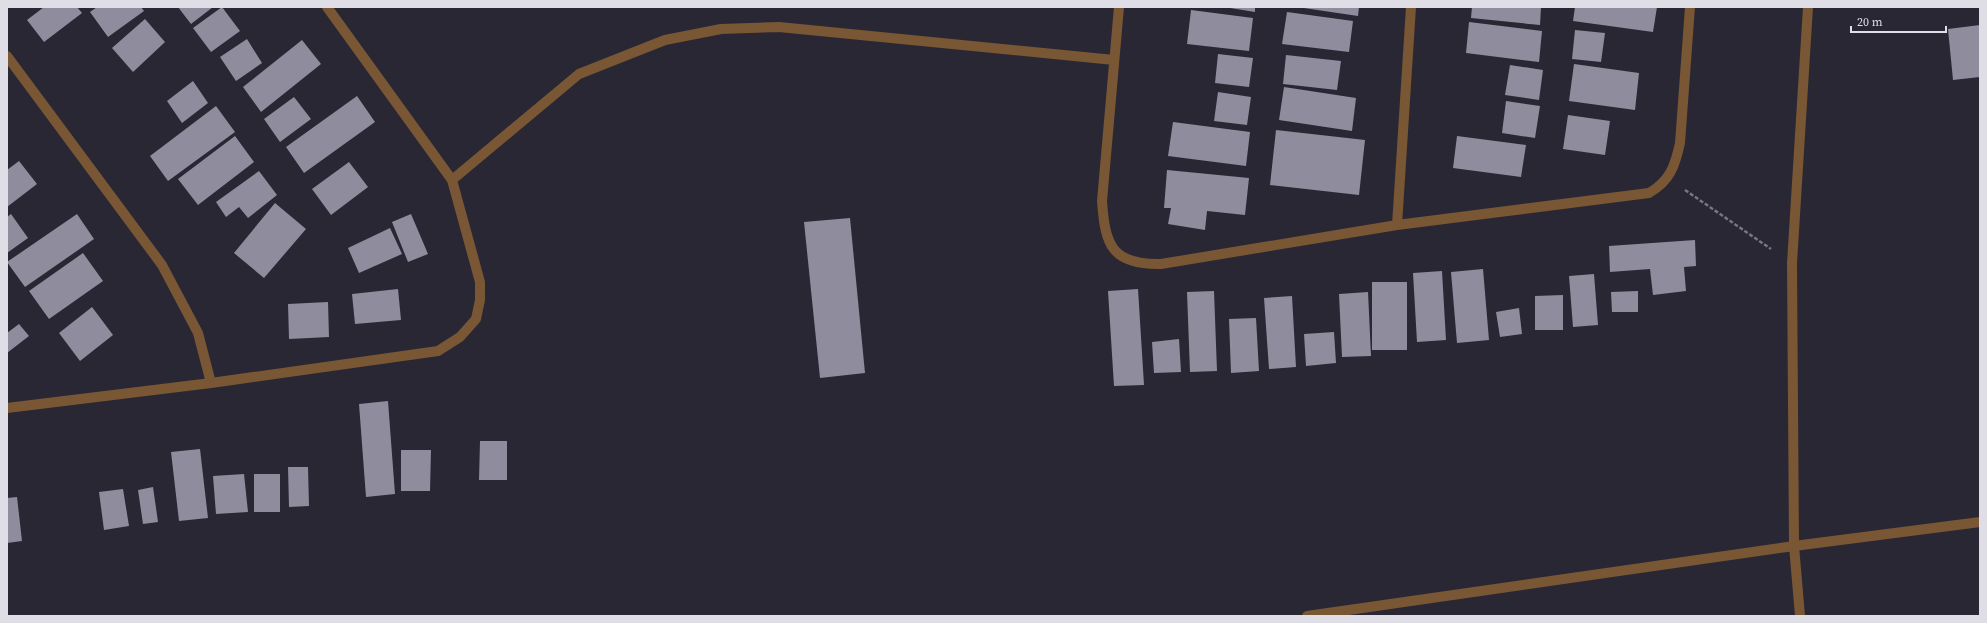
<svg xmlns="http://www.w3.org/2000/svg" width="1987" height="623" font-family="'Source Serif 4',serif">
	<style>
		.building { fill: #8f8d9d }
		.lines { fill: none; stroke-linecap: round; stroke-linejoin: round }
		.path { stroke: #777681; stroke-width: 2.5; stroke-dasharray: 4 2; stroke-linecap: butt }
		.minor { stroke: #795634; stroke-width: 10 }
	</style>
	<rect width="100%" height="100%" fill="#292734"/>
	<!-- building -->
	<path class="building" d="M44 7H77L82 13 44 42 27 20Z
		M97 7H141L144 11 108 37 90 12Z
		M178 7H213L191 24Z
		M222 7 240 31 211 52 193 28Z
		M1224 7H1255V12Z
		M1297 7H1359L1358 16Z
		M1472 7H1541L1540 25 1471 18Z
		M1575 7H1657L1653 32 1573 21Z
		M1191 10 1253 18 1249 51 1187 44Z
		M1287 12 1353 21 1349 52 1282 44Z
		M145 19 165 42 133 72 112 48Z
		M1469 22 1542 31 1539 62 1466 53Z
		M1980 25V77L1953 80 1948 29Z
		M1575 30 1605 33 1601 62 1572 59Z
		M247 39 262 63 236 81 220 57Z
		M302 40 321 64 261 112 243 87Z
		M1218 54 1253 58 1249 87 1215 83Z
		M1286 55 1341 61 1337 90 1283 84Z
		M1574 64 1639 73 1635 110 1569 101Z
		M1510 65 1543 70 1539 100 1505 95Z
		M193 81 208 103 182 123 167 101Z
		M1284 87 1356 98 1352 131 1279 120Z
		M1218 92 1251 97 1247 125 1214 121Z
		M357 96 375 122 304 173 286 147Z
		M294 97 311 119 280 142 264 119Z
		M1506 101 1540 106 1535 138 1502 133Z
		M216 106 235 132 168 181 150 156Z
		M1568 115 1610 121 1605 155 1563 149Z
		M1173 122 1250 132 1246 166 1168 156Z
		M1276 130 1365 140 1359 195 1270 185Z
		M235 136 254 162 198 205 178 179Z
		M1457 136 1526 145 1521 177 1453 168Z
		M19 161 37 184 7 207V170Z
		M349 162 368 187 331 215 312 189Z
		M1167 170 1249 178 1245 215 1207 211 1205 230 1168 224 1171 208H1164Z
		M259 171 277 195 248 218 239 207 226 217 216 202Z
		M275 203 306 229 264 278 234 253Z
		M11 214 28 238 7 253V217Z
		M77 214 94 239 25 287 7 262Z
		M411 214 428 254 408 262 392 222Z
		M850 218 865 373 820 378 804 222Z
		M390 228 402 254 359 273 348 248Z
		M1695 240 1696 266 1684 267 1686 291 1653 295 1650 269 1610 272 1609 246Z
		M83 253 103 281 49 319 29 291Z
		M1483 269 1489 340 1457 343 1451 272Z
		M1442 271 1446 340 1417 342 1413 273Z
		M1594 274 1598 325 1573 327 1569 276Z
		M1372 282H1407V350H1372Z
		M398 289 401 320 355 324 352 294Z
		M1138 289 1144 385 1114 386 1108 291Z
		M1214 291 1217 371 1190 372 1187 292Z
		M1638 291V312H1612L1611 292Z
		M1368 292 1371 356 1342 357 1339 294Z
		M1563 295V330H1535V296Z
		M1292 296 1296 367 1269 369 1264 298Z
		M328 302 329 337 289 339 288 304Z
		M92 307 113 335 80 361 59 333Z
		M1519 308 1522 334 1500 337 1496 312Z
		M1256 318 1259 371 1231 373 1229 319Z
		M19 324 29 336 7 353V333Z
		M1334 332 1336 363 1306 366 1304 334Z
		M1179 339 1181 372 1154 373 1152 342Z
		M388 401 395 494 366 497 359 404Z
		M480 441H507V480H479Z
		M200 449 208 518 179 521 171 452Z
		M401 450H431L430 491H401Z
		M288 467H308L309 506 289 507Z
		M244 474 248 512 216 514 213 476Z
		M254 474H280V512H254Z
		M153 487 158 522 143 524 138 490Z
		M123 489 129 526 104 530 99 492Z
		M17 497 22 541 7 543V498Z"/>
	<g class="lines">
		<!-- path -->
		<path class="path" d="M1685 190 1771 249"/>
		<!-- minor -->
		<path class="minor" d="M1119 7 1102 201C1105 244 1111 265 1161 264L1397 225 1649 193C1670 181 1675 166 1680 143L1690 7
			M7 56 162 265 198 333 211 383
			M452 180 579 74 665 40 721 29 779 27 1114 60
			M1397 225 1411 7
			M7 408 211 383 438 351 460 337 476 319 480 300V282L452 180 327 7
			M1307 616 1794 546 1980 522
			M1800 616 1794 546 1792 263 1808 7"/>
	</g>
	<!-- border -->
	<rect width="1987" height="623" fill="none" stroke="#dfdee7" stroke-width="16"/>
	<!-- scale -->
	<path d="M1851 26v6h95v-6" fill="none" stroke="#dfdee7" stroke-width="2"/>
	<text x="1857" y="26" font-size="12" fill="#dfdee7" stroke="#292734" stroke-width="3" paint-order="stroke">20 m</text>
</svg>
